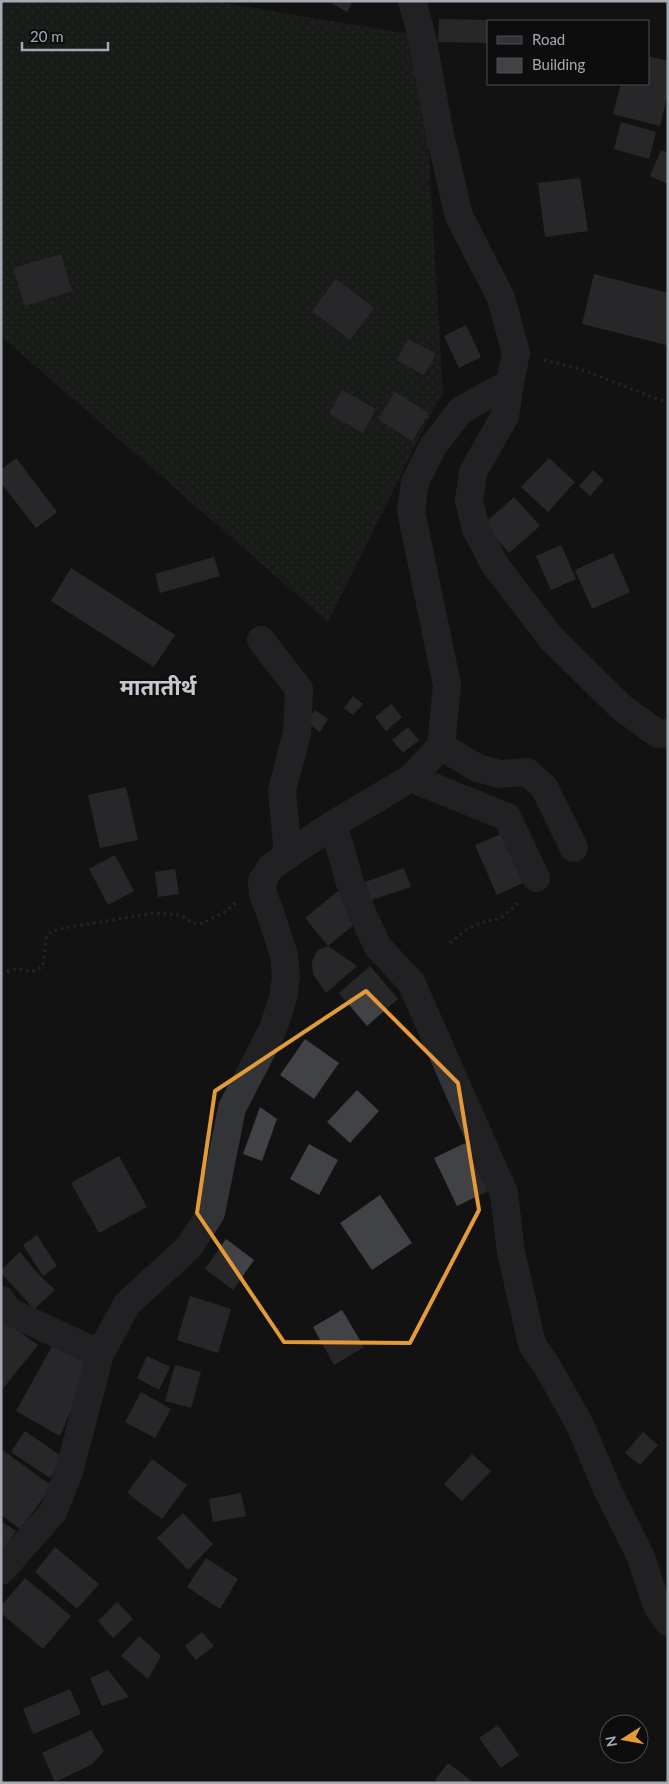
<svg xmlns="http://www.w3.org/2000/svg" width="669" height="1784" font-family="Lato,'Noto Sans Devanagari',sans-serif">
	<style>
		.grass { fill: url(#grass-dots) }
		.building { fill: #414246 }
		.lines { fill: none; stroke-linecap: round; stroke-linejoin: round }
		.path { stroke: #393b3f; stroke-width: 3; stroke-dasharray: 2.5 4; stroke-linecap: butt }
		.street { stroke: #333438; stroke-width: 28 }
		.marked { fill: none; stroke: #e59a38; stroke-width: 4; stroke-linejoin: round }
		.labels { text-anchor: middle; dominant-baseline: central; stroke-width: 4; stroke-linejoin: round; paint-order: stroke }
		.district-label { font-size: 22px; font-weight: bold; fill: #c5c9cf; stroke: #0d0d0e }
	</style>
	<defs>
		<pattern id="grass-dots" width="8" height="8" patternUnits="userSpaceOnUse" patternTransform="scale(1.25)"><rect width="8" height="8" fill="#1f261f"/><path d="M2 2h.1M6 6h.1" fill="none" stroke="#3d433d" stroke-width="1.8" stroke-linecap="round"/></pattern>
	</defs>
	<rect width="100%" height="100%" fill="#121213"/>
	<!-- grass -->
	<path class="grass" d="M1 1H212L422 36 443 393 432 412 328 622 1 336Z"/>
	<!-- building -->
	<path class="building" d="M328 1H353L347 12Z
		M439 19 488 20V43L438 42Z
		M648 56 668 61V93L660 126 613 114 621 84H648Z
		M621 122 656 132 649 159 614 149Z
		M661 150 668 153V184L650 176Z
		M580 178 588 231 545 237 538 183Z
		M61 254 72 291 25 306 13 268Z
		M594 274 668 293V339L666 345 582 324Z
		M336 279 374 308 350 340 312 311Z
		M466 325 481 357 459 368 444 336Z
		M408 339 436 354 424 375 397 360Z
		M342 390 376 409 363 433 329 414Z
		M395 392 429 413 412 441 378 419Z
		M16 458 57 512 36 528 1 483V470Z
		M549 458 575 482 548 512 521 487Z
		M593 470 604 480 590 496 579 486Z
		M514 497 540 526 509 553 484 524Z
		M561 545 576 579 551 590 536 556Z
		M613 553 630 592 592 609 575 570Z
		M214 557 220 576 160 593 155 574Z
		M71 568 175 635 154 667 51 601Z
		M353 696 363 704 353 715 344 708Z
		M391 704 402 717 386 731 375 717Z
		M315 710 328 719 320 732 306 722Z
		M408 727 419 740 403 753 392 740Z
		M126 787 138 840 100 848 88 795Z
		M503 833 525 882 497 895 475 845Z
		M115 855 134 891 108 905 89 869Z
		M404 868 411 887 371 900 365 882Z
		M175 869 179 894 158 897 155 872Z
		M338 891 361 919 328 946 357 966 326 993 313 974 312 961 318 950 328 946 305 918Z
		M370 966 398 999 367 1026 339 993Z
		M305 1039 339 1063 314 1099 280 1075Z
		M357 1090 379 1111 350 1143 327 1122Z
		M260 1107 277 1119 262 1161 243 1154Z
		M465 1143 488 1191 457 1206 434 1158Z
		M309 1144 338 1160 319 1195 290 1179Z
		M119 1156 147 1207 99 1233 71 1183Z
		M380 1195 412 1243 372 1270 340 1223Z
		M37 1235 57 1266 43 1276 23 1245Z
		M226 1239 254 1260 233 1290 205 1269Z
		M20 1252 37 1273 55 1290 34 1309 1 1273V1270Z
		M190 1296 231 1309 218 1353 177 1340Z
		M342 1310 364 1347 334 1365 313 1327Z
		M1 1319 38 1345 1 1391Z
		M55 1341 91 1362 60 1436 16 1411Z
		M147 1356 170 1367 159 1390 137 1378Z
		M175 1365 201 1372 191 1408 165 1401Z
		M141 1392 171 1409 155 1438 125 1422Z
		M25 1431 64 1458 50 1478 11 1452Z
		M643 1432 658 1445 640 1465 625 1453Z
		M1 1449 52 1486 20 1529 1 1515Z
		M472 1454 491 1471 462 1501 444 1484Z
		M152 1459 187 1485 162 1519 127 1493Z
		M241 1493 246 1516 213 1522 209 1499Z
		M183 1513 213 1544 188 1570 157 1538Z
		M1 1521 16 1531 1 1552Z
		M55 1547 99 1584 77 1609 35 1572Z
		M206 1558 238 1579 220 1609 187 1587Z
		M25 1578 71 1616 43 1649 1 1613V1606Z
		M117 1602 133 1619 113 1638 98 1621Z
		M202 1632 214 1646 196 1660 185 1646Z
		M139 1636 161 1656 148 1679 121 1656Z
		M108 1670 129 1697 102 1706 90 1678Z
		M70 1689 81 1714 33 1734 23 1709Z
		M498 1725 519 1755 501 1768 479 1738Z
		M91 1730 104 1751 91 1765 55 1782 42 1753Z
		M448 1763 474 1783H439L435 1780Z"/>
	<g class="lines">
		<!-- path -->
		<path class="path" d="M544 360 580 369 668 403
			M450 943 467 929 486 921 499 919 521 901
			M1 974C6 973 13 968 18 969 31 970 30 975 43 966L46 938 52 931 75 926 155 913 181 915 192 923 199 924 205 922 226 911 237 902"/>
		<!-- street -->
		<path class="street" d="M510 383 505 416 473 472 469 501 476 529 495 565 551 638 621 707 658 734 668 733
			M261 640 299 689 297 733 282 790 288 855
			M441 746 477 768 500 774 527 772 544 787 574 848
			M411 778 507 817 536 878
			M332 825 340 847 350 883 363 915 378 947 411 982 504 1193 511 1252 532 1344 548 1368 580 1425 608 1491 641 1557 657 1606 668 1622
			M1 1300 8 1311 100 1354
			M1 1571 53 1512 69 1472 100 1354 127 1304 189 1247 211 1213 232 1108 273 1029 283 998 286 976 284 955 269 909 263 895 262 881 271 867 288 855 332 825 411 778 441 746 447 685 411 511 415 482 433 446 461 410 510 383 516 353 501 298 459 216 440 135 422 36 412 1"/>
	</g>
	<!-- marked area -->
	<path d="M0 0H669V1784H0ZM366 991 458 1083 479 1210 410 1343 284 1342 197 1213 215 1091Z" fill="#121213" fill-opacity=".55" fill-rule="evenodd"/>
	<path class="marked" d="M366 991 458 1083 479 1210 410 1343 284 1342 197 1213 215 1091Z"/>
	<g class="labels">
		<!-- district labels -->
		<g class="district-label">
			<text x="158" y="686">मातातीर्थ</text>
		</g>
	</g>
	<!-- border -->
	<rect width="669" height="1784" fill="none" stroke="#a4aab3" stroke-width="5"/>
	<!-- legend -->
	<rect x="487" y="20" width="162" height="65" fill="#0d0d0e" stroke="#494c50"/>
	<rect x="497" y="36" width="25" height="8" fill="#333438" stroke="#494c50"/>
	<text x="532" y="45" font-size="15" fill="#a4aab3">Road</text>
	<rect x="497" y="58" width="25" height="15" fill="#414246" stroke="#494c50"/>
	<text x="532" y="70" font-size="15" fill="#a4aab3">Building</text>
	<!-- north arrow -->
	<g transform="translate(624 1739) rotate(259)"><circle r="24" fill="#0d0d0e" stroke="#494c50"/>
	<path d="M0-4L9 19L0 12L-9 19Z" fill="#e59a38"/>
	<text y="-8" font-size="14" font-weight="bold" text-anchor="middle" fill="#a4aab3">N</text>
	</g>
	<!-- scale -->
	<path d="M22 42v8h86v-8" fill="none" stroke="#a4aab3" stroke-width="2.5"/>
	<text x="30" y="42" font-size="15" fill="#a4aab3" stroke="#0d0d0e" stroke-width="4" paint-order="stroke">20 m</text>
</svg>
